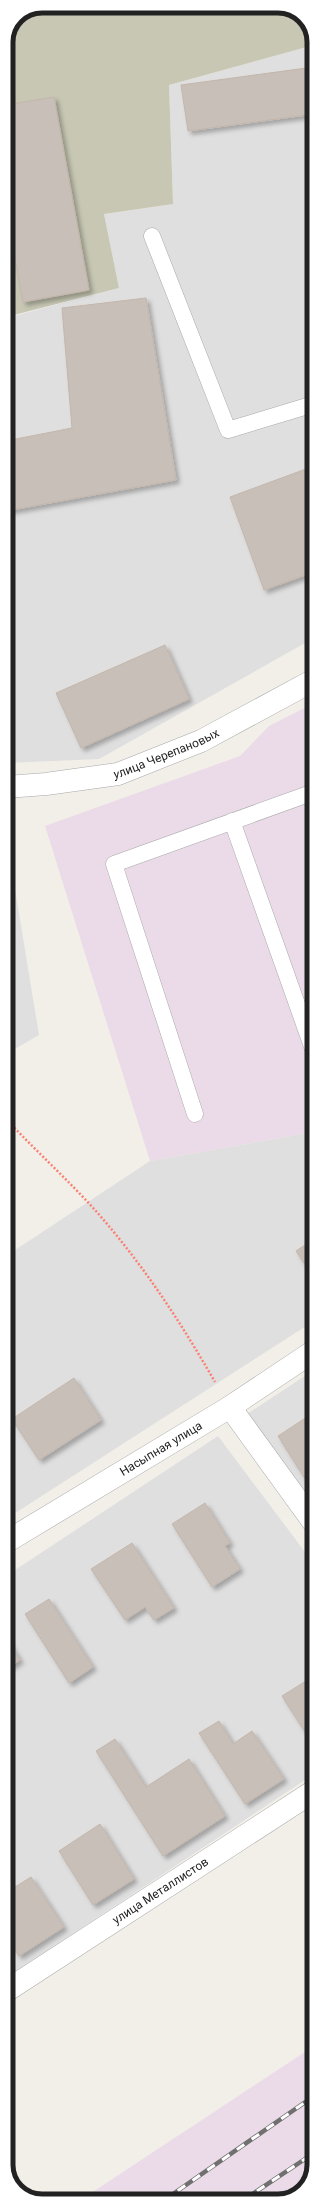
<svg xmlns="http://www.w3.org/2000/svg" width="320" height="2207" font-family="Roboto,sans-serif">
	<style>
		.residential { fill: #e0dfdf }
		.industrial { fill: #ebdbe8 }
		.construction { fill: #c7c7b4 }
		.building { fill: #c7bfb8; stroke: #c4b6ab; filter: url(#shadow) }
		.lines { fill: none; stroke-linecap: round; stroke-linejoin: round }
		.lane-casing { stroke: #a9a9a9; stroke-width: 17 }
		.street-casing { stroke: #a9a9a9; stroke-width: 23 }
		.path { stroke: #fa8072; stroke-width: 2.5; stroke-dasharray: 2 2; stroke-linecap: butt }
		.lane { stroke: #fff; stroke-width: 16 }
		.street { stroke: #fff; stroke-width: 22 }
		.rail-casing { stroke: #707070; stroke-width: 4.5 }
		.rail { stroke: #fff; stroke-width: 3; stroke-dasharray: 9; stroke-linecap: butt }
		.labels { text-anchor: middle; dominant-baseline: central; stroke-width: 4; stroke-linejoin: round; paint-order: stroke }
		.street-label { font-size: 12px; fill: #222; stroke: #fff }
		.rim { fill: none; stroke: #222; stroke-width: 5 }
	</style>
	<defs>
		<filter id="shadow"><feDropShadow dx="3.5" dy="3.5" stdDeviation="2" flood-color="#0004"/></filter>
	</defs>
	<rect width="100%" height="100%" fill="#f2efe9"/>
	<!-- residential -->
	<path class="residential" d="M314 45V638L99 759 6 763V318L119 288 104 214 173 204 169 85Z
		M6 834 39 1035 6 1054Z
		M314 1132V1321L6 1519V1256L150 1161Z
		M314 1370V1506L247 1414Z
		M218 1436 314 1564V1774L6 1978V1576Z"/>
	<!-- industrial -->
	<path class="industrial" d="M314 703V1132L150 1161 45 826 240 756 269 726Z
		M314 2046V2165L305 2189 282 2201H79Z"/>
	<!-- construction -->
	<path class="construction" d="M42 6H282L303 17 314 38V45L169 85 173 204 104 214 119 288 6 317V42L17 17Z"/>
	<!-- building -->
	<path class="building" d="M314 67V114L188 131 181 85Z
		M54 97 89 290 23 302 6 210V105Z
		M146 298 176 480 6 511V441L72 428 62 308Z
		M314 466V572L264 590 230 497Z
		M165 645 189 699 81 748 56 693Z
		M314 1239V1278L296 1251Z
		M74 1378 101 1420 39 1460 12 1419Z
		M307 1417 314 1429V1493L278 1436Z
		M205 1503 230 1543 225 1546 240 1569 212 1587 172 1524Z
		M132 1543 174 1608 154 1620 145 1607 125 1620 91 1569Z
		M49 1599 93 1667 69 1683 25 1614Z
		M6 1638 20 1660 6 1669Z
		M314 1676V1746L282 1696Z
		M219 1721 233 1744 252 1731 284 1779 245 1804 199 1733Z
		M115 1739 146 1787 189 1759 225 1816 163 1856 96 1751Z
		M100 1824 134 1879 93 1905 59 1851Z
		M31 1877 64 1927 19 1956 6 1936V1880L12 1889Z"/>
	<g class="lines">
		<!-- lane casing -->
		<g class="lane-casing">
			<path id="lane" d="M152 236 228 430 314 404
				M232 821 314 1052
				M195 1114 114 864 314 792"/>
		</g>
		<!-- street casing -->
		<g class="street-casing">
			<g id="street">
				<path id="s1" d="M6 787 46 784 118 774 201 741 314 680"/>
				<path d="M230 1407 314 1523"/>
				<path id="s2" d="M6 1542 230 1407 314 1351"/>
				<path id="s3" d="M6 1991 314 1791"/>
			</g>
		</g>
		<!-- path -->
		<path class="path" d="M6 1119C35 1150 67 1179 95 1210 142 1263 180 1321 215 1382"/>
		<!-- lane -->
		<use href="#lane" class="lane"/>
		<!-- street -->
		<use href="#street" class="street"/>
		<!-- rail casing -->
		<g class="rail-casing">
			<path id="rail" d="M163 2201 314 2096
				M242 2201 314 2153"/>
		</g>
		<!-- rail -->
		<use href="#rail" class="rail"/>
	</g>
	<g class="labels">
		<!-- street labels -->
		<g class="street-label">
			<text stroke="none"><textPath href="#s1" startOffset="165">улица Черепановых</textPath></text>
			<text stroke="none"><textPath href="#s2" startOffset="181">Насыпная улица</textPath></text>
			<text stroke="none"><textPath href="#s3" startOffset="184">улица Металлистов</textPath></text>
		</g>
	</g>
	<!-- crop -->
	<path d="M0 0H320V2207H0ZM42 13H278A29 29 0 0 1 307 42V2165A29 29 0 0 1 278 2194H42A29 29 0 0 1 13 2165V42A29 29 0 0 1 42 13Z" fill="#fff" fill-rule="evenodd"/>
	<path class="rim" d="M42 13H278A29 29 0 0 1 307 42V2165A29 29 0 0 1 278 2194H42A29 29 0 0 1 13 2165V42A29 29 0 0 1 42 13Z"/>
</svg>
